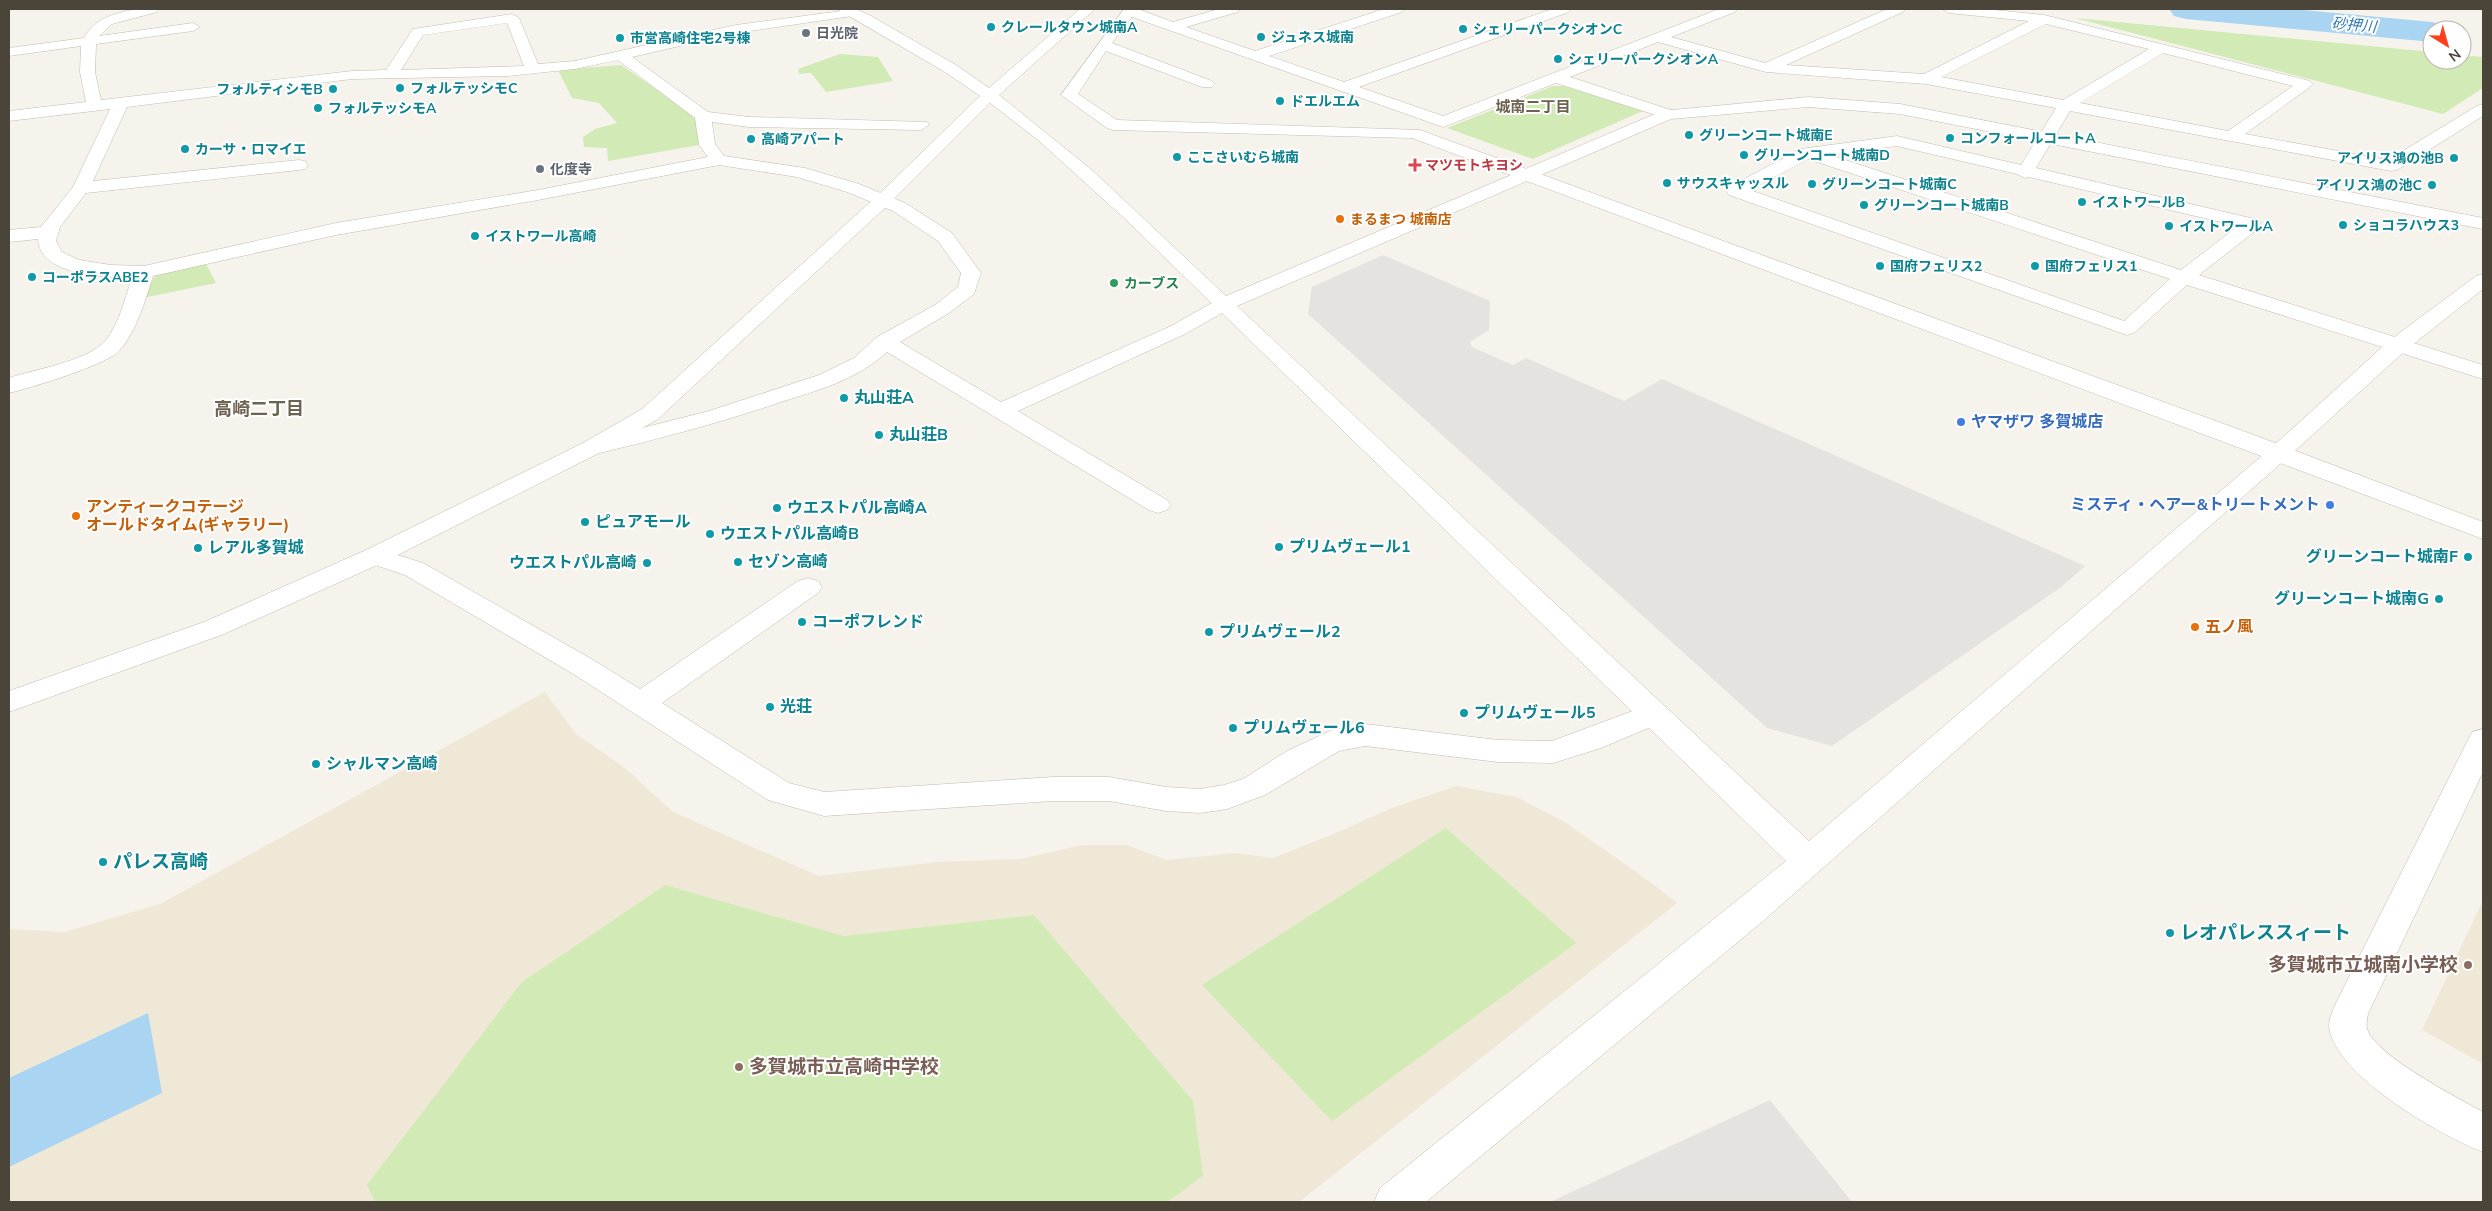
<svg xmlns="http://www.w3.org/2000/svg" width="2492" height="1211" font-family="'Nunito Sans','Noto Sans JP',sans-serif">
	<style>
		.education { fill: #efe8d6 }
		.green { fill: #d2eab5 }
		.parking { fill: #e5e3e0 }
		.water { fill: #a9d4f2 }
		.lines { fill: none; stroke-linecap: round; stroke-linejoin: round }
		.river { fill: #a9d4f2; fill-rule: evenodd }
		.minor-casing { stroke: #c2bbae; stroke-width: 1 }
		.tertiary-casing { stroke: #c2bbae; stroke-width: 1 }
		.minor { fill: #fff; fill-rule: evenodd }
		.tertiary { fill: #fff; fill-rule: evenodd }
		.culture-dot { fill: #0f9aa8; stroke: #fff; stroke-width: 2 }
		.worship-dot { fill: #6b7280; stroke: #fff; stroke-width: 2 }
		.health-dot { fill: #e0444e; stroke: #fff; stroke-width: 2 }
		.food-dot { fill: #e8710a; stroke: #fff; stroke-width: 2 }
		.leisure-dot { fill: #2e9e5b; stroke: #fff; stroke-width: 2 }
		.shop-dot { fill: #3f7fe0; stroke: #fff; stroke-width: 2 }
		.education-dot { fill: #8d6e63; stroke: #fff; stroke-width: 2 }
		.labels { text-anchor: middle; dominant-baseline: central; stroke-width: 4; stroke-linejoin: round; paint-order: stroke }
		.far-culture-label { font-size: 14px; font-weight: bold; fill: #0d838f; stroke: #fff; text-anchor: start }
		.far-worship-label { font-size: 14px; font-weight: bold; fill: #5b616d; stroke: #fff; text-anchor: start }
		.far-health-label { font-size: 14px; font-weight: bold; fill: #be3a42; stroke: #fff; text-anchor: start }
		.far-food-label { font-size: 14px; font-weight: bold; fill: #c56008; stroke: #fff; text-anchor: start }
		.far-leisure-label { font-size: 14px; font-weight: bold; fill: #27864d; stroke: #fff; text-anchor: start }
		.far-water-label { font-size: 15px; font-style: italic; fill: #2e7ab2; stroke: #fff }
		.far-neighbourhood-label { font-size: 15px; font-weight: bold; fill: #6e6250; stroke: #fff }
		.culture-label { font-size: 16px; font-weight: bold; fill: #0d838f; stroke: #fff; text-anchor: start }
		.shop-label { font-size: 16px; font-weight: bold; fill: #366cbe; stroke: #fff; text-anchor: start }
		.food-label { font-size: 16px; font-weight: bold; fill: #c56008; stroke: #fff; text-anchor: start }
		.neighbourhood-label { font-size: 18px; font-weight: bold; fill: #6e6250; stroke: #fff }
		.near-culture-label { font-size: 19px; font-weight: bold; fill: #0d838f; stroke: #fff; text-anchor: start }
		.near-education-label { font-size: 19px; font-weight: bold; fill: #785e54; stroke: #fff; text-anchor: end }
	</style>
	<rect width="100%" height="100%" fill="#f6f3ec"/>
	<!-- education -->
	<path class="education" d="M545 692 575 733 625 768 673 812 819 876 937 862 1020 859 1082 845H1127L1167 860 1235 853 1273 858 1331 835 1392 808 1456 786 1516 797 1565 822 1646 879 1677 903 1299 1202H9V929L64 932 160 904Z
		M2483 900V1064L2422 1030Z"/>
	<!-- green -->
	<path class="green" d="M2075 18 2432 52V60H2462V55L2483 57V88L2443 114Z
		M840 54 878 57 893 81 826 92 811 73 799 74 798 69Z
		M621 65 698 118 699 145 608 161 607 148 584 147 583 137 595 129 617 123 599 103 572 98 558 70Z
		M1553 86H1564L1643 111 1533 159 1447 128Z
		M205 262 216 283 143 298 156 274Z
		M1446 828 1576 943 1332 1121 1202 985Z
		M665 885 844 936 1034 915 1193 1101 1203 1176 1167 1202H375L367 1185 521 983Z"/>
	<!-- parking -->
	<path class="parking" d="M1383 255 1490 301 1489 330 1470 342 1472 347 1513 365 1526 358 1624 401 1662 379 2085 566 2061 587 1832 746 1767 728 1308 314 1312 287Z
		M1770 1100 1852 1202H1550Z"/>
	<!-- water -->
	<path class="water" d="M148 1013 162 1093 9 1167V1078Z"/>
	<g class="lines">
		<!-- river -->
		<path class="river" d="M2169 9H2293L2432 22 2444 25 2448 30H2432V42L2186 19 2174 16Z"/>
		<!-- minor casing -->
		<g class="minor-casing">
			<path id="minor" d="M136 9H159L157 12 112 24 99 36 193 23 200 27 193 31 96 44 95 72 101 100 352 71 386 70 413 29 512 14 519 18 538 64 575 61 736 25 857 9 859 12 857 15 852 16 736 33 632 57 708 112 749 117 927 122 929 125 921 130 749 127 712 122 715 144 724 156 805 168 859 184 905 203 952 233 981 273 974 294 949 313 900 342 1001 402 1171 326 1217 300 1224 298 1231 300 1234 304 1231 308 1185 334 1018 411 1167 500 1171 505 1167 510 1158 513 1149 510 887 352C855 381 818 390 778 403 716 424 654 440 591 455L583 453 579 448 583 443 709 411 819 375 854 358 877 337 935 305 958 287 961 273 938 241 893 211 847 192 797 177 719 165 538 200 336 235 153 276C145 301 137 330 120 350 107 365 30 388 9 393V378C35 369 86 362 105 341 119 325 125 298 132 278 106 277 39 276 38 239L9 242V230L41 227 73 187 110 109 9 121V111L86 102 80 72 81 46 9 56V48L84 38C96 17 114 14 136 9ZM507 23 524 66 401 70 423 35ZM618 60 695 118 699 145 708 157 538 190 336 223 144 266 111 265 79 260 62 252 56 241 60 227 86 193 299 170 305 169 308 165 305 161 299 160 93 181 127 107 352 79 507 76 575 69Z
				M1124 9H1138L1173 22 1219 9H1240L1238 12 1186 27 1255 51 1384 9H1404L1402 12 1269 56 1344 82 1552 9H1571L1569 12 1359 87 1443 116 1719 9H1737L1735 12 1671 37 1765 63 1887 9H1905L1903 12 1786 65 1924 74 2029 21 1949 13 1942 9H1985L2044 15 2310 81 2313 84 2310 87 2245 134 2388 160 2477 106 2483 104V116L2397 170 2391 171 2070 111 2036 168 2259 220 2261 224 2259 228 2199 275 2483 365V379L2187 285 2134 333 2127 335 1729 195 1726 191 1729 187 1801 149 1897 136 2021 165 2056 108 1926 84 1766 72 1658 42 1570 77 1674 111 1676 114 1674 117H1662L1556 83 1443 127 1132 17 1112 43 1212 81 1215 84 1212 87H1202L1106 51 1078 94 1117 120 1420 130 2254 435 2483 522V539L1412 138 1113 130 1107 128 1061 95ZM2046 24 2149 49 2063 100 1941 77ZM2163 53 2293 86 2228 131 2080 103ZM1897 146 2017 174 2025 178 2029 177 2238 226 2181 270 1830 155ZM1808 159 2170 279 2124 321 1750 190Z
				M375 548 423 563 595 661 640 689 798 581 808 578 818 581 822 587 818 593 662 703 789 783 824 792 1053 777H1109L1166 787 1200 789 1224 785 1243 779 1287 751 1332 730 1365 724 1498 740 1552 741 1654 703 1665 707 1669 714 1665 721 1601 748 1553 763 1498 762 1365 746 1339 751 1265 795 1227 809 1200 813 1166 811 1109 801H1053L824 816 768 800 575 675 405 575 366 562 362 556 366 550Z
				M2483 729V772L2368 1014C2367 1019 2366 1025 2367 1029 2376 1056 2458 1098 2483 1112V1152C2440 1135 2342 1079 2330 1032 2327 1022 2332 1012 2336 1003L2468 740 2472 732Z"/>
		</g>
		<!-- tertiary casing -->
		<g class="tertiary-casing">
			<path id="tertiary" d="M837 9H856L871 16 956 65 989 88 1080 9H1095L999 95 1093 171 1226 296 1662 111 1808 97 1900 104 2483 218V229L1900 114 1808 107 1671 119 1237 306 1809 841 2271 448 2390 340 2476 276 2483 274V289L2406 350 2287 458 1763 921 1426 1202H1374L1380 1188 1786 861 1123 217 1038 140 990 103 889 204 658 419 599 453 384 562 224 634 9 712V691L204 622 366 550 583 443 642 409 877 196 980 96 945 72Z"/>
		</g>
		<!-- minor -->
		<use href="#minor" class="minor"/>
		<!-- tertiary -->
		<use href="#tertiary" class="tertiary"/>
	</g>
	<!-- markers -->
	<g class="culture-dot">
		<circle cx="991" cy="27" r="5"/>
		<circle cx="1463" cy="29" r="5"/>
		<circle cx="1261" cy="37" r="5"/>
		<circle cx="620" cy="38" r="5"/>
		<circle cx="1558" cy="59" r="5"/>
		<circle cx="400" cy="88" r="5"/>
		<circle cx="333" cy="89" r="5"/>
		<circle cx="1280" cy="101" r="5"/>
		<circle cx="318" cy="108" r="5"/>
		<circle cx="1689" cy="135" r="5"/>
		<circle cx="1950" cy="138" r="5"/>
		<circle cx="751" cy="139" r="5"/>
		<circle cx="185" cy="149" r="5"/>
		<circle cx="1744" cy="155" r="5"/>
		<circle cx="1177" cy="157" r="5"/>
		<circle cx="2454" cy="158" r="5"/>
		<circle cx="1667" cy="183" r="5"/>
		<circle cx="1812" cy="184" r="5"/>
		<circle cx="2432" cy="185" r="5"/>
		<circle cx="2082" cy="202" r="5"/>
		<circle cx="1864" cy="205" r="5"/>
		<circle cx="2343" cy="225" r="5"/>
		<circle cx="2169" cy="226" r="5"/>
		<circle cx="475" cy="236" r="5"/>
		<circle cx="1880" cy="266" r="5"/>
		<circle cx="2035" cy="266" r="5"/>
		<circle cx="32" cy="277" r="5"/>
		<circle cx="844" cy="398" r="5"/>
		<circle cx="879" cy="435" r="5"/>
		<circle cx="777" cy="508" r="5"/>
		<circle cx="585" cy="522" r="5"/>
		<circle cx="710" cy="534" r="5"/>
		<circle cx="1279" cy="547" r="5"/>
		<circle cx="198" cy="548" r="5"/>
		<circle cx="2468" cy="557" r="5"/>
		<circle cx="738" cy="562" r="5"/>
		<circle cx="647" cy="563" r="5"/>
		<circle cx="2439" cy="599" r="5"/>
		<circle cx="802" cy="622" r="5"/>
		<circle cx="1209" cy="632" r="5"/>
		<circle cx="770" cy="707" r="5"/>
		<circle cx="1464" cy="713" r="5"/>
		<circle cx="1233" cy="728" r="5"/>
		<circle cx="316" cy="764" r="5"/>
		<circle cx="103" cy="862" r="5"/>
		<circle cx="2170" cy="933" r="5"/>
	</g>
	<g class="worship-dot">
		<circle cx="806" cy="33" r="5"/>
		<circle cx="540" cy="169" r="5"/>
	</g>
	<path class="health-dot" d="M1412.5 157.5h5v5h5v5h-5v5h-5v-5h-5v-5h5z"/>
	<g class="food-dot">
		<circle cx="1340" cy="219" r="5"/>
		<circle cx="76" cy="516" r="5"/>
		<circle cx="2195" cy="627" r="5"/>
	</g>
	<circle class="leisure-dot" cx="1114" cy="283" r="5"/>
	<g class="shop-dot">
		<circle cx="1961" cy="422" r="5"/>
		<circle cx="2330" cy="505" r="5"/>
	</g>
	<g class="education-dot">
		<circle cx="2468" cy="965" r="5"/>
		<circle cx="739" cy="1067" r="5"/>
	</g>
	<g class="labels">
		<!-- far-culture labels -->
		<g class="far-culture-label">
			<text x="1001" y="27">クレールタウン城南A</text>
			<text x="1473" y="29">シェリーパークシオンC</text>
			<text x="1271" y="37">ジュネス城南</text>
			<text x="630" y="38">市営高崎住宅2号棟</text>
			<text x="1568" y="59">シェリーパークシオンA</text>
			<text x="410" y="88">フォルテッシモC</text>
			<text x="323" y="89" text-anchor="end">フォルティシモB</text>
			<text x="1290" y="101">ドエルエム</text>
			<text x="328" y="108">フォルテッシモA</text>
			<text x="1699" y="135">グリーンコート城南E</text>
			<text x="1960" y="138">コンフォールコートA</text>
			<text x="761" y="139">高崎アパート</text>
			<text x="195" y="149">カーサ・ロマイエ</text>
			<text x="1754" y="155">グリーンコート城南D</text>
			<text x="1187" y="157">ここさいむら城南</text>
			<text x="2444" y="158" text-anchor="end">アイリス鴻の池B</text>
			<text x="1677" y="183">サウスキャッスル</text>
			<text x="1822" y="184">グリーンコート城南C</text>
			<text x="2422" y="185" text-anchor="end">アイリス鴻の池C</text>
			<text x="2092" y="202">イストワールB</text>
			<text x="1874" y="205">グリーンコート城南B</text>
			<text x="2353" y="225">ショコラハウス3</text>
			<text x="2179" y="226">イストワールA</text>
			<text x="485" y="236">イストワール高崎</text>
			<text x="1890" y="266">国府フェリス2</text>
			<text x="2045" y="266">国府フェリス1</text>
			<text x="42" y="277">コーポラスABE2</text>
		</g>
		<!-- far-worship labels -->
		<g class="far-worship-label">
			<text x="816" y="33">日光院</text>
			<text x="550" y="169">化度寺</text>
		</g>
		<!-- far-health labels -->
		<g class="far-health-label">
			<text x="1425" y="165">マツモトキヨシ</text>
		</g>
		<!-- far-food labels -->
		<g class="far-food-label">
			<text x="1350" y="219">まるまつ 城南店</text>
		</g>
		<!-- far-leisure labels -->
		<g class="far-leisure-label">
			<text x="1124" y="283">カーブス</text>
		</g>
		<!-- far-water labels -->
		<g class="far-water-label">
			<text transform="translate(2354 25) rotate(5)">砂押川</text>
		</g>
		<!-- far-neighbourhood labels -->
		<g class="far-neighbourhood-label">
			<text x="1533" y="107">城南二丁目</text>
		</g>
		<!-- culture labels -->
		<g class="culture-label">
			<text x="854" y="398">丸山荘A</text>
			<text x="889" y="435">丸山荘B</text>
			<text x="787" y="508">ウエストパル高崎A</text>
			<text x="595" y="522">ピュアモール</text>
			<text x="720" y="534">ウエストパル高崎B</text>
			<text x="1289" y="547">プリムヴェール1</text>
			<text x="208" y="548">レアル多賀城</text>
			<text x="2458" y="557" text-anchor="end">グリーンコート城南F</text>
			<text x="748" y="562">セゾン高崎</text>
			<text x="637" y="563" text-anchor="end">ウエストパル高崎</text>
			<text x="2429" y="599" text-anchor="end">グリーンコート城南G</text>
			<text x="812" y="622">コーポフレンド</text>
			<text x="1219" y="632">プリムヴェール2</text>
			<text x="780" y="707">光荘</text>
			<text x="1474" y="713">プリムヴェール5</text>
			<text x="1243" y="728">プリムヴェール6</text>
			<text x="326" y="764">シャルマン高崎</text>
		</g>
		<!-- shop labels -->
		<g class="shop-label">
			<text x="1971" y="422">ヤマザワ 多賀城店</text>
			<text x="2320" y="505" text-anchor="end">ミスティ・ヘアー&amp;トリートメント</text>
		</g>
		<!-- food labels -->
		<g class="food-label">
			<text x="86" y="507">アンティークコテージ<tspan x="86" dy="18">オールドタイム(ギャラリー)</tspan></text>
			<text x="2205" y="627">五ノ風</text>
		</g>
		<!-- neighbourhood labels -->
		<g class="neighbourhood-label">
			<text x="259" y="409">高崎二丁目</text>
		</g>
		<!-- near-culture labels -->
		<g class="near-culture-label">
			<text x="113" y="862">パレス高崎</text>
			<text x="2180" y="933">レオパレススィート</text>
		</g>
		<!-- near-education labels -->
		<g class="near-education-label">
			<text x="2458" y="965">多賀城市立城南小学校</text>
			<text x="749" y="1067" text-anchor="start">多賀城市立高崎中学校</text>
		</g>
	</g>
	<!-- border -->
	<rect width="2492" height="1211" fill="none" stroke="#4b4439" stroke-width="20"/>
	<!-- north arrow -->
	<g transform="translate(2447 45) rotate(143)"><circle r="24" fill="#ffffff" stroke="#b7b4b0"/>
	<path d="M0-4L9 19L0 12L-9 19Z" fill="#fc3f1d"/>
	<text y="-8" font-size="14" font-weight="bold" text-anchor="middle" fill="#4b4439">N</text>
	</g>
</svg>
